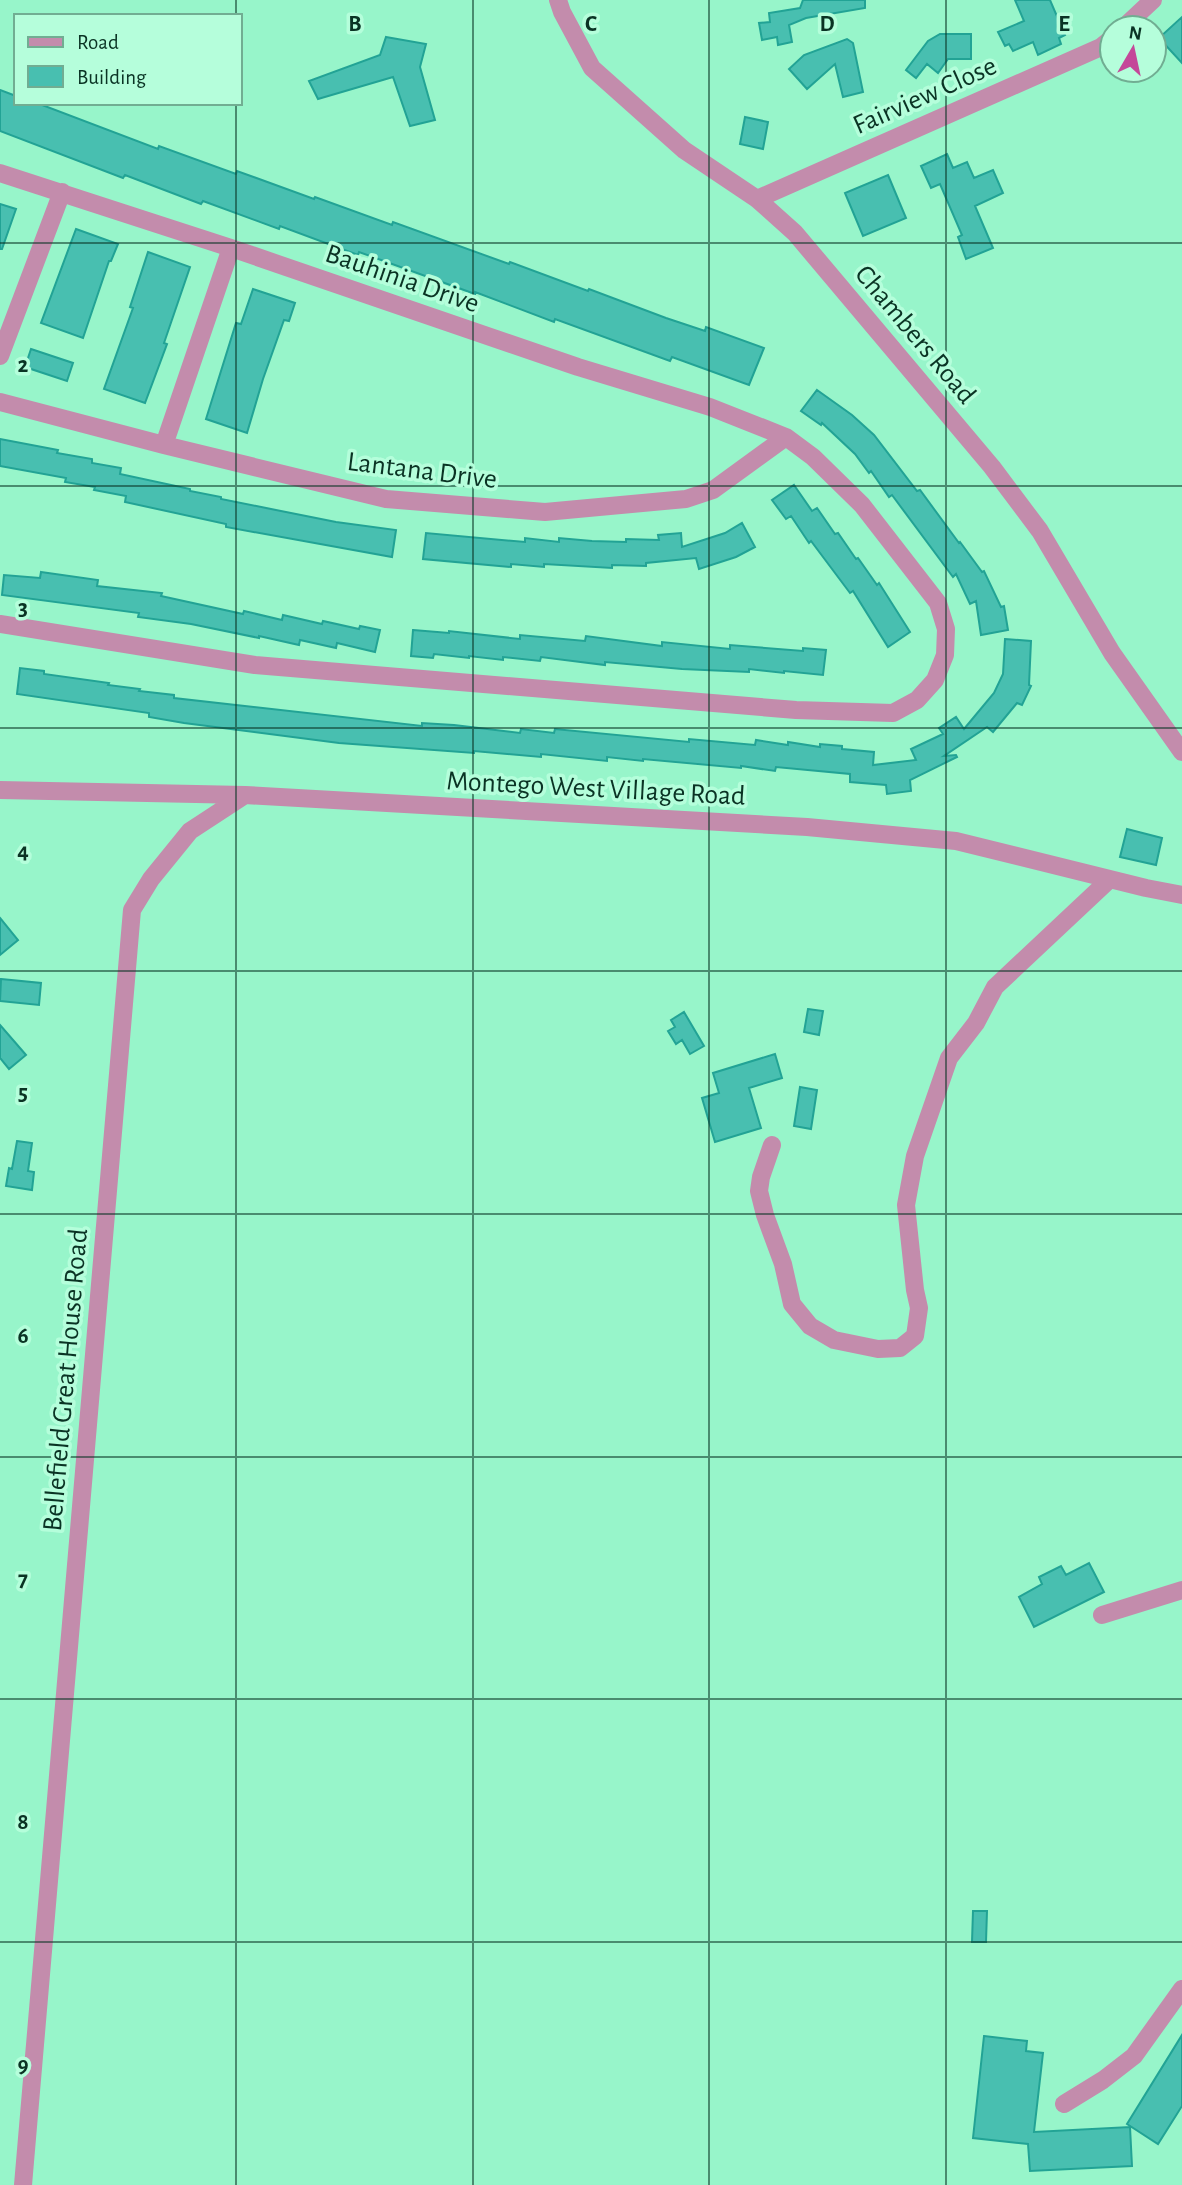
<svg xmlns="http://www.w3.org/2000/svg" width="1182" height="2185" font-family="'Alegreya Sans',sans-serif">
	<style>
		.building { fill: #48bfb0; stroke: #22a395; stroke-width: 2 }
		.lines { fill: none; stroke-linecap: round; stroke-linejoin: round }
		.minor { stroke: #c38cac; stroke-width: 18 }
		.grid { fill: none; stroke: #0a3324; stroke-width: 2; stroke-opacity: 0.55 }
		.labels { text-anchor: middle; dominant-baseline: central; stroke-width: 7; stroke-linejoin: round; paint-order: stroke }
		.street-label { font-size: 28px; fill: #0a3324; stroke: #b5fedb }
		.grid-label { font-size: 23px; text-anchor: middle; font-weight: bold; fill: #0a3324; stroke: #b5fedb; stroke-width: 7; stroke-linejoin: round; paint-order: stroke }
	</style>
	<rect width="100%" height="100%" fill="#97f5ca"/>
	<!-- building -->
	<path class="building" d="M803 0H865V8L806 18 789 25 792 42 778 45 777 37 762 40 759 23 770 22 769 13 800 8Z
		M1015 0H1050L1065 35 1059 38 1061 44 1038 55 1033 42 1013 51 1009 44 1005 46 998 32 1024 21Z
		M1182 17V63L1159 38Z
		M940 34H971V59H948L938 73 927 64 916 78 906 70 928 41Z
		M386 37 426 44 420 67 435 120 410 126 393 77 318 99 309 81 380 55Z
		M847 39 853 43 863 92 843 97 835 64 807 89 789 69 804 55Z
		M0 90 16 96V103H37L158 149 159 146 236 174 237 171 314 199 315 197 392 225 393 222 509 264 510 262 588 291 589 289 666 318 705 331 706 327 764 348 749 385 672 357 670 361 555 319 554 322 475 292V294L359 252 358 255 280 226 279 229 203 201 201 204 125 175 123 178 0 131Z
		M745 117 768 122 763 149 740 144Z
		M947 154 953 168 967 162 974 178 993 170 1003 193 975 206 993 248 966 259 958 237 962 235 940 184 931 188 921 166Z
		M888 175 906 218 863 236 845 193Z
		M0 204 16 209 2 249H0Z
		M76 229 118 244 111 261H109L83 338 41 323Z
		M148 252 190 267 164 343 167 344 145 403 104 389 133 308 130 307Z
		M253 289 295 303 289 321 284 320 263 379 247 433 206 419 236 323 241 324Z
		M31 349 73 363 67 381 25 367Z
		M817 390 852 415 874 435 917 491 920 490 959 543 960 542 982 572 984 571 1001 607 1004 606 1008 630 981 635 976 601 970 604 956 574 953 577 892 495 889 497 871 471 869 473 855 454 822 423 821 425 801 411Z
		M0 439 58 450 57 453 92 459V463L121 468 120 474 190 489V491L221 497V499L336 522 396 530 392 557 226 527V524L125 502 126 496 94 490 95 487 65 482 66 478 0 466Z
		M794 485 812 511 817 508 835 534 838 533 856 559 858 558 877 585 879 583 910 632 888 647 853 591 850 593 811 541 809 543 791 516 786 519 772 500Z
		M742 523 755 547 736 557 699 569 696 558 646 563V566L612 565V568L544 564V567L511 564V567L423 559 426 533 525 542V538L559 542V538L592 541 626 542V539L659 540 658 535 681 533 682 547 725 533Z
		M41 572 98 580 97 586 162 593 161 596 243 614 244 611 282 620 283 615 322 624 323 621 359 629 360 626 380 630 375 652 337 643 336 648 300 640 299 645 259 636V638L191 624 138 617 139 613 2 595 4 575 40 578Z
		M413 630 449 633V631L520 639V635L585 641 586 636 662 646V642L730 649V645L803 651V648L826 650 823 675 784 671V673L749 669V672L682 669 605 662V665L541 657 540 661 503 657V660L469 656V658L434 654 433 658 411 656Z
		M1005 639 1031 641 1029 685 1031 686 1022 705 1017 703 993 732 987 727 944 756 956 755 957 757 910 780 911 791 887 794 886 785 850 782V774L776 767 775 771 741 766V768L643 759V761L607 757V761L541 754V757L474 751V753L339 743 184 723 149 717V713L17 694 20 668 44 671V674L109 683 108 685 140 689 139 691 174 695V698L422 726V723L454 725 520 733 521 729 554 733 555 729 689 742V739L755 745 756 740 788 745V742L820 747V744L842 746V749L874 752 873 765 916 760 911 749 943 734 939 728 956 717 964 729 994 693 1003 674Z
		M1127 829 1162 838 1156 865 1120 857Z
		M0 918 18 940 0 955Z
		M1 979 41 983 39 1005 0 1001Z
		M808 1009 823 1011 819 1035 804 1032Z
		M684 1012 704 1046 690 1054 682 1040 676 1044 668 1031 675 1027 671 1020Z
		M0 1025 26 1055 9 1069 0 1058Z
		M775 1054 782 1078 749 1088 761 1128 715 1142 702 1098 719 1093 713 1073Z
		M800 1087 817 1090 811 1129 794 1126Z
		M17 1141 32 1143 28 1171 34 1172 32 1190 6 1186 9 1168 12 1169Z
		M1089 1563 1104 1592 1034 1627 1019 1597 1042 1584 1039 1577 1061 1566 1066 1575Z
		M973 1911H987L986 1942H972Z
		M1182 2035V2106L1158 2144 1127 2124Z
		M984 2036 1027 2041 1026 2051 1043 2053 1034 2132 1130 2127 1132 2166 1030 2171 1028 2144 973 2138Z"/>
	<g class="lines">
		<!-- minor -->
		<path class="minor" d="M558 0 562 12 592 68 684 150 757 199 795 233 992 467 1040 531 1112 653 1182 752
			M1123 28 1153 0
			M0 173 231 248 578 367 710 407 786 437 813 457 862 505 938 603 946 629 945 655 935 680 917 700 893 713 796 710 255 665 0 624
			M757 199 1101 47 1112 38
			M0 356 62 192
			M0 402 164 445 386 499 545 512 686 499 713 490 786 437
			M164 445 231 248
			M0 790 245 795 807 827 956 841 1146 888 1182 895
			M772 1145 761 1177 759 1191 765 1215 783 1264 792 1304 810 1326 834 1340 878 1349 900 1348 915 1336 919 1308 915 1290 906 1205 915 1156 949 1058 976 1023 995 987 1110 879
			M1102 1615 1182 1590
			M1064 2104 1103 2080 1134 2056 1182 1989
			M23 2185 132 910 151 879 190 831 245 795"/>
	</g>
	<!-- grid -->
	<path class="grid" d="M236 0V16M473 0V2185M709 0V2185M946 0V2185M236 103V2185M0 243H1182M0 486H1182M0 728H1182M0 971H1182M0 1214H1182M0 1457H1182M0 1699H1182M0 1942H1182"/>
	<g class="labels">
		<!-- street labels -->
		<g class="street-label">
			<text transform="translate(925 96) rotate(-24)">Fairview Close</text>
			<text transform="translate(402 279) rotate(19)">Bauhinia Drive</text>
			<text transform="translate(915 335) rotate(50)">Chambers Road</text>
			<text transform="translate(422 471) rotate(7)">Lantana Drive</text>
			<text transform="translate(596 789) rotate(3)">Montego West Village Road</text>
			<text transform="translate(66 1380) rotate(-85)">Bellefield Great House Road</text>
		</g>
	</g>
	<g class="grid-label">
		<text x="355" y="31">B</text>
		<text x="591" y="31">C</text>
		<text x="827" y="31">D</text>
		<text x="1064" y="31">E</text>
		<text x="23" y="372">2</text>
		<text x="23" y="615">3</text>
		<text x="23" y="858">4</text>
		<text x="23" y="1100">5</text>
		<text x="23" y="1343">6</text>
		<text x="23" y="1586">7</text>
		<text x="23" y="1829">8</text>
		<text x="23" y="2072">9</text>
	</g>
	<!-- legend -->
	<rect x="14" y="14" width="228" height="91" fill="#b5fedb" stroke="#71ad92" stroke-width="2"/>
	<rect x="28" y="37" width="35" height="10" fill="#c38cac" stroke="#71ad92" stroke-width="2"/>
	<text x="77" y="49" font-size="21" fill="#0a3324">Road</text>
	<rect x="28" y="66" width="35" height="21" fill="#48bfb0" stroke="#71ad92" stroke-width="2"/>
	<text x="77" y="84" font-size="21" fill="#0a3324">Building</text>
	<!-- north arrow -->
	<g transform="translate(1133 49) rotate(9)"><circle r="33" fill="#b5fedb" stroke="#71ad92" stroke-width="2"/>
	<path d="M0-5L12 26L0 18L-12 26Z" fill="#c44899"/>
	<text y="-10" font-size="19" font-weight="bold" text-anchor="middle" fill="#0a3324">N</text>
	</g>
</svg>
